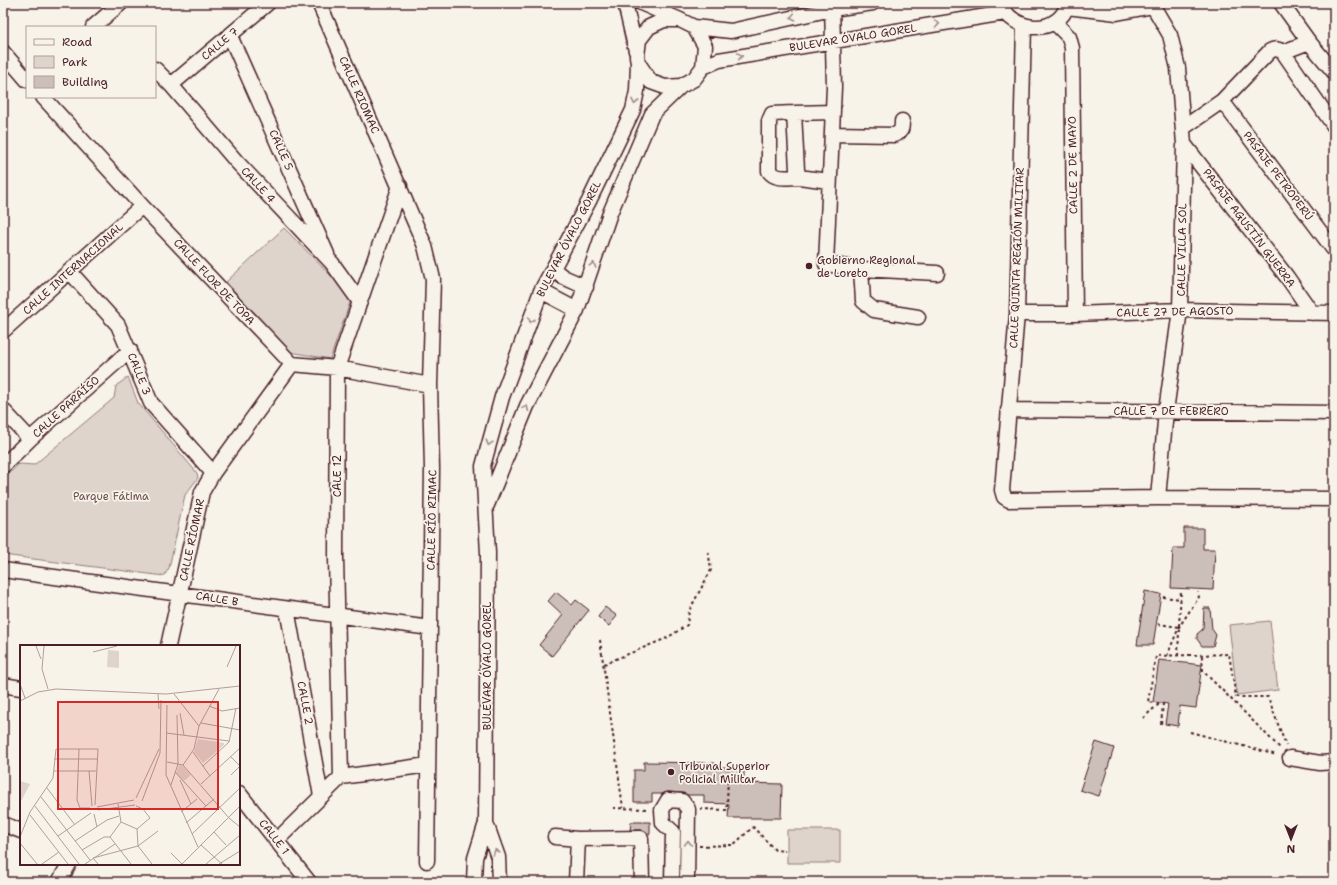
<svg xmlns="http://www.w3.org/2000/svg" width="1337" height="885" font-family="'Shantell Sans',sans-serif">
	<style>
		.green { fill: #ded4cc; stroke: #947a7c }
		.building { fill: #ccbfb9; stroke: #4a1f2b }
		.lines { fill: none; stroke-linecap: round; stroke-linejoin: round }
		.minor-casing { stroke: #4a1f2b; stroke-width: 17 }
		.path { stroke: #4a1f2b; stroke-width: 2; stroke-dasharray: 3 3; stroke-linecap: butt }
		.minor { stroke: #f7f3e8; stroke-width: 14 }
		.oneway { stroke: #a0898a }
		.poi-dot { fill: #4a1f2b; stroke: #f7f3e8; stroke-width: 1.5 }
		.labels { text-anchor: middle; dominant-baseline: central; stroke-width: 3.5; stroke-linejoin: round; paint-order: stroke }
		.street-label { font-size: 11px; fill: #4a1f2b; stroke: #f7f3e8 }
		.poi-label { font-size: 11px; fill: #4a1f2b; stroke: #f7f3e8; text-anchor: start }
		.park-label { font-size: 11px; fill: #6f4c53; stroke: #f7f3e8 }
		.inset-road { fill: none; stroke: #b29e9c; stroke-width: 1 }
		.view { fill: #d62828; fill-opacity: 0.15; stroke: #d62828; stroke-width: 2 }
		.inset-edge { fill: none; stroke: #4a1f2b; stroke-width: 2 }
	</style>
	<rect width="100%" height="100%" fill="#f7f3e8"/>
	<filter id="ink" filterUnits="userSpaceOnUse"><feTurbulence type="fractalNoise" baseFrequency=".025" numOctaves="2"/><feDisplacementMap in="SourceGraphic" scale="8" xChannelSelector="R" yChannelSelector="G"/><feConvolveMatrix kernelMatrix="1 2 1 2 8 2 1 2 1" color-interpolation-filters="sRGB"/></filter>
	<g filter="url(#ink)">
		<!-- green -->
		<path class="green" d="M284 228 352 297 330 359 290 352 226 282Z
			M128 377 138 403 197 473 198 478 185 495 169 568 164 576 3 555V479L19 464 34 465 114 398 116 386Z
			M1270 621 1278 690 1237 695 1229 625Z
			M787 830H840V863H787Z"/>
		<!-- building -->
		<path class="building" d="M1184 528H1203V549H1215L1213 590 1171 588 1173 548H1184Z
			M1145 591 1161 594 1153 645H1137Z
			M556 592 572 605 576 600 589 610 552 656 539 645 563 615 548 601Z
			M605 607 617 616 609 626 598 617Z
			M1204 608H1210L1212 629 1216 635 1213 646H1202L1197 639V634L1203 629Z
			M1159 660 1202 665 1196 708 1180 706 1178 726 1165 724 1168 704 1153 702Z
			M1096 742 1114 748 1099 796 1080 790Z
			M644 762 715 763V767H744V783L782 784 781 818H728L729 804 704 803V795H687L683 793 668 792 662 794H652V802H634V770H644Z
			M631 822H650V834L641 830H630Z"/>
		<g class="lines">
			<!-- minor casing -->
			<g class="minor-casing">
				<path id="minor" d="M319 3 425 246 433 279 430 385 432 469 427 861
					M625 3 636 51
					M641 3 680 20 694 27 705 46 703 67 694 79 681 86 665 87 651 82 638 63 637 56 639 40 649 27 664 20H680
					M832 3 834 87 826 264 861 269 863 301 874 310 918 317
					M1000 3C1012 33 1059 37 1068 3
					M1281 3 1309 42 1334 72
					M1067 7 1117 13 1153 6 1170 35 1178 68 1184 144 1180 310 1166 411 1158 498
					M1054 22 1069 37 1072 48 1075 314
					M1024 26 1017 314 1002 490 1004 497 1009 500 1158 498 1334 499
					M93 27 121 3
					M694 27 731 31 832 9 873 3
					M230 36 327 254
					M3 52 27 80
					M1283 52 1309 42
					M703 67 719 60 1005 13
					M155 69 171 85 236 161 332 263 360 302
					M171 85 268 3
					M43 97 142 206 292 364 337 368 430 385
					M1222 101 1334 250
					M794 113 772 114 769 121V171C775 180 788 177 799 177
					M1183 128 1222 101 1270 51C1275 48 1278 49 1283 52L1334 126
					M832 134 894 135C902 132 902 128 902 121
					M1184 144 1287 277 1312 313
					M829 181 799 177 797 170 794 113 833 112
					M553 269 563 277 586 287
					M861 269 937 273
					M70 272 118 325 151 403 213 473
					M541 291 577 310
					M1017 314H1075L1180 310 1334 313
					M3 331 142 206
					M3 410 30 439
					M1008 410 1334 413
					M3 466 30 439 130 350
					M487 505 527 406 577 310 610 213 652 114 681 86
					M3 570C146 589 288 609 430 628
					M287 609 321 796
					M168 646 202 492 213 473 292 364
					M3 685 21 688
					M1290 758 1320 763 1334 762
					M341 777 336 558 337 368 400 186
					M341 777 428 765
					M239 793 309 882
					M486 823 498 857 499 882
					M3 824 21 831
					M555 837 578 839 641 838 642 882
					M276 841 341 777
					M59 882 69 864
					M474 882 475 858 486 823 488 553 483 466 502 397 541 291 589 201 633 110 637 91 638 63
					M576 882 578 839
					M672 882 673 832 663 823 662 810 668 800 682 801 688 809 687 882"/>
			</g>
			<!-- path -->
			<path class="path" d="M1163 597 1181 599
				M1158 624 1179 627
				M1179 626 1181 591
				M600 640 623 808
				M1167 656 1179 627 1199 597 1198 592
				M1178 656 1179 630
				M1202 656 1203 671 1281 749
				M604 664 667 638 687 625 689 611 711 570 708 549
				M1143 718 1159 704
				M1161 724 1163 704 1148 702 1156 656 1229 654 1236 697H1268L1286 746
				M1190 732 1277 755
				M613 808 649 809
				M700 809 727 810 728 768
				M699 846 733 845 753 827 775 850 785 851"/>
			<!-- minor -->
			<use href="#minor" class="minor"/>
		</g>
		<!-- one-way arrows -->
		<defs><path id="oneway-chevron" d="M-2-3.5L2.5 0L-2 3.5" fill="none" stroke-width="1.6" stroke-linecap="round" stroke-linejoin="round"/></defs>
		<g class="oneway">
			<use href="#oneway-chevron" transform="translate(793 17) rotate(168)"/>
			<use href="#oneway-chevron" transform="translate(937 24) rotate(-9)"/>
			<use href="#oneway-chevron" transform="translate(740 56) rotate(-9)"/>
			<use href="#oneway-chevron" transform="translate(635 102) rotate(100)"/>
			<use href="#oneway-chevron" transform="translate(593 265) rotate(-72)"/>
			<use href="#oneway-chevron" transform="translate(531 320) rotate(109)"/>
			<use href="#oneway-chevron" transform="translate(526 408) rotate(-66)"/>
			<use href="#oneway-chevron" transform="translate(489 443) rotate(106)"/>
			<use href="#oneway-chevron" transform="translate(688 843) rotate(-89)"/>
			<use href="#oneway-chevron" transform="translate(496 852) rotate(-108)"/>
		</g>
	</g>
	<!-- markers -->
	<g class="poi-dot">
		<circle cx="809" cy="266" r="4"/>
		<circle cx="671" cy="772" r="4"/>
	</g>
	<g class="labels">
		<!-- street labels -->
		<g class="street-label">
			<text transform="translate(853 38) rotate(-9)">BULEVAR ÓVALO GOREL</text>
			<text transform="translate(220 44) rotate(-40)">CALLE 7</text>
			<text transform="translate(359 95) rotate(66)">CALLE RIOMAC</text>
			<text transform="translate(281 150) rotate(66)">CALLE 5</text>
			<text transform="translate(1073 165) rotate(-91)">CALLE 2 DE MAYO</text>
			<text transform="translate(1278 176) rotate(53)">PASAJE PETROPERÚ</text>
			<text transform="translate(258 185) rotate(47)">CALLE 4</text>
			<text transform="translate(1249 228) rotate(53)">PASAJE AGUSTÍN GUERRA</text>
			<text transform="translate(569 239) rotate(-63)">BULEVAR ÓVALO GOREL</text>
			<text transform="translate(1182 250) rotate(-89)">CALLE VILLA SOL</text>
			<text transform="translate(1017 258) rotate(-88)">CALLE QUINTA REGIÓN MILITAR</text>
			<text transform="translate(73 269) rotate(-42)">CALLE INTERNACIONAL</text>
			<text transform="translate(214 282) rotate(47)">CALLE FLOR DE TOPA</text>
			<text transform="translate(1175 312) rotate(-1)">CALLE 27 DE AGOSTO</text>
			<text transform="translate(139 374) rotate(68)">CALLE 3</text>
			<text transform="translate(66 407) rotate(-42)">CALLE PARAÍSO</text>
			<text x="1171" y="411">CALLE 7 DE FEBRERO</text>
			<text transform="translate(337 476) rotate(-90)">CALE 12</text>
			<text transform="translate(432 520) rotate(-89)">CALLE RÍO RIMAC</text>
			<text transform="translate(192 540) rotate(-78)">CALLE RÍOMAR</text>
			<text transform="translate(217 599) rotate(9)">CALLE B</text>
			<text transform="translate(487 666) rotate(-90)">BULEVAR ÓVALO GOREL</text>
			<text transform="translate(305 703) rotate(79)">CALLE 2</text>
			<text transform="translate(274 837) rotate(52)">CALLE 1</text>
		</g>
		<!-- poi labels -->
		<g class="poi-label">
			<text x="817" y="260">Gobierno Regional<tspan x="817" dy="13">de Loreto</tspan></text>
			<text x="679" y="766">Tribunal Superior<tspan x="679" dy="13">Policial Militar</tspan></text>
		</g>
		<!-- park labels -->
		<g class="park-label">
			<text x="111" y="496">Parque Fátima</text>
		</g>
	</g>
	<!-- overview -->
	<g transform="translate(20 645)">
		<rect width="220" height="220" fill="#f7f3e8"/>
		<path d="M88 5 99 6V23L87 22ZM178 94 204 98V100L183 118 174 107ZM159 120 163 121 171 130 164 136 156 128ZM0 136 10 139 0 158Z" fill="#ded4cc"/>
		<path class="inset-road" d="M16 1 21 14M24 1 22 24 28 44M73 7 97 1M207 22 216 1M0 39 5 53M138 49 139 64M154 49 179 81M0 56 18 47 36 44 146 49 220 41M147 60 146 130 178 202M189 61 202 66 220 63M160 68 164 90M181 78 220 85M146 88 209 96M59 104 57 155 60 163H70M173 107 190 131M211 112 220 121M34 114H77M147 117 163 120 209 173 220 182M163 120 174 104 179 81 199 44M183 121 209 97 216 63M34 126H76M69 126 72 161M155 127 186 161M211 130 220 121M160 135 171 159M181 139 220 103M151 140 158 119 157 70M27 143 55 180M21 152 70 215M116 153 139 104M122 156 140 108 141 55M15 161 59 219M116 161 123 164 130 173 117 184M77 162 114 155M78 165 115 160M161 167 177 154M74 169 77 182M10 170 48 219M101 177 117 184M166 178 194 154M117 184 118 201 132 219M194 187 206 200M172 189 220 143M38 191 71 168M0 192 10 167 33 133 36 104H78L75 160M90 192 101 177 98 159M90 192 111 219M55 196 87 175 99 171M0 198 17 219M181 200 202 219M62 205 84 192H90M151 208 162 219M22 219 39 207M65 219 95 199M78 219 73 213 118 201 138 186M162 219 220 161M186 219 220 190M199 219 220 206"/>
		<path class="view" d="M38 57H198V164H38Z"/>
		<rect width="220" height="220" class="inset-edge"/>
	</g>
	<!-- margin -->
	<rect width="1337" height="885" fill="none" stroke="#f7f3e8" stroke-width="16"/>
	<rect x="8" y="8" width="1321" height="869" fill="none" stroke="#4a1f2b" stroke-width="1.5" filter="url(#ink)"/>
	<!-- legend -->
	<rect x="26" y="26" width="130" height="72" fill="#f7f3e8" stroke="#b29e9c"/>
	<rect x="34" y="39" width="20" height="6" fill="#f7f3e8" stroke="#b29e9c"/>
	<text x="62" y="46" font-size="12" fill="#4a1f2b">Road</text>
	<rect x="34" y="56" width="20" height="12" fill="#ded4cc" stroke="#b29e9c"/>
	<text x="62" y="66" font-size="12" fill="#4a1f2b">Park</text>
	<rect x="34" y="76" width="20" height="12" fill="#ccbfb9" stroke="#b29e9c"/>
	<text x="62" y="86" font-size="12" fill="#4a1f2b">Building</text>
	<!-- north arrow -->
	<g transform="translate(1291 839) rotate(180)" stroke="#f7f3e8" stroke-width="3" paint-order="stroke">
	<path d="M0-3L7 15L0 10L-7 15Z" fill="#4a1f2b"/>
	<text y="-6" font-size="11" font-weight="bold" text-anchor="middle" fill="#4a1f2b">N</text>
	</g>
</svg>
